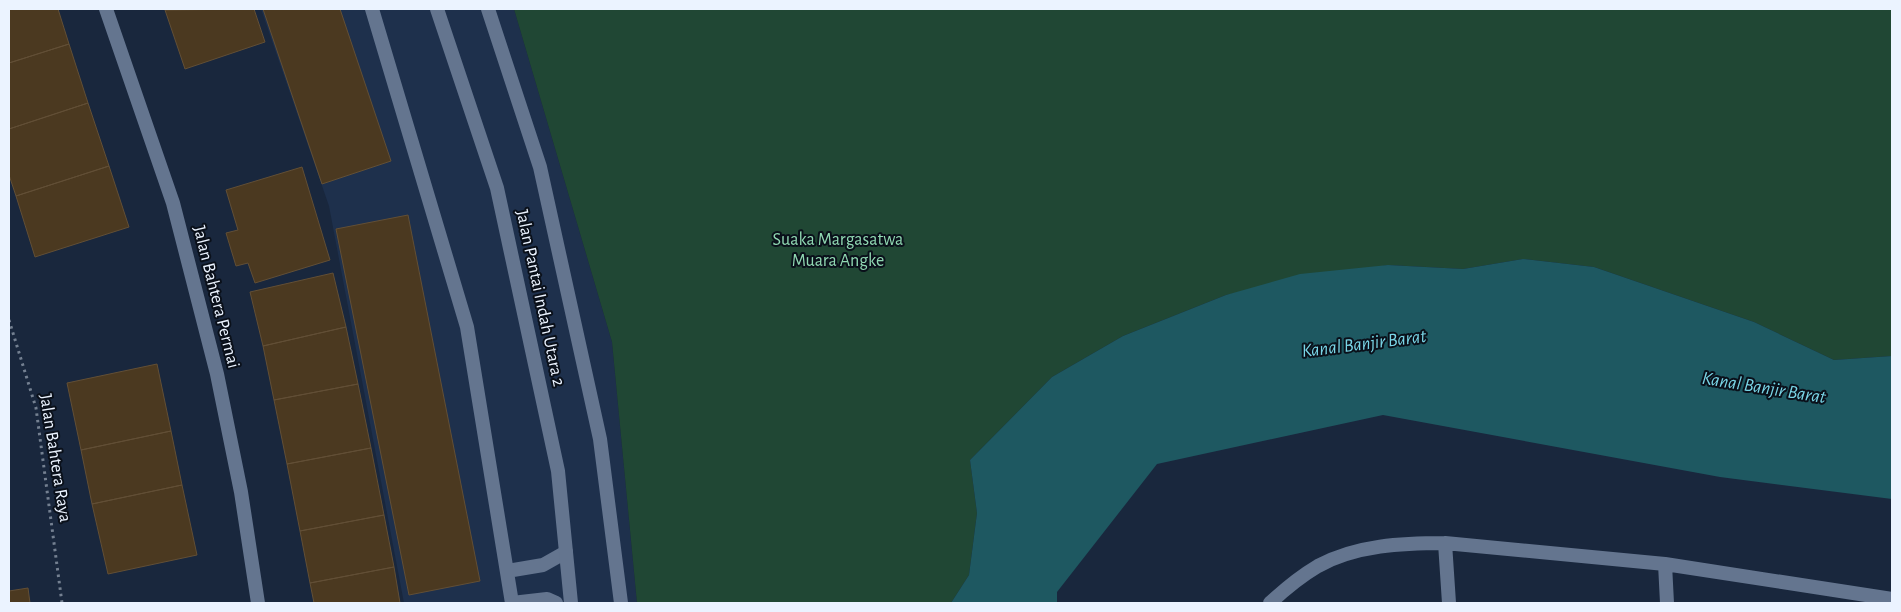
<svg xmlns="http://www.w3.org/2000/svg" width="1901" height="612" font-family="'Alegreya Sans',sans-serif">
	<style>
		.built { fill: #1e304c }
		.green { fill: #204734 }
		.water { fill: #1e5861 }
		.building { fill: #4b3920; stroke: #624f36 }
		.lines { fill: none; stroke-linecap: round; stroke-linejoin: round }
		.path { stroke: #748091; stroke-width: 3; stroke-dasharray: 2.5 4; stroke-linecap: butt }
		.service { stroke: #64758f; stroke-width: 14 }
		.minor { stroke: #64758f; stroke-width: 14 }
		.tertiary { stroke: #64758f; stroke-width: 14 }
		.labels { text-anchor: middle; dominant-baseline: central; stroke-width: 4; stroke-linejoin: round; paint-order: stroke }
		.park-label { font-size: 18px; fill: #90d8b2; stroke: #0a101a }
		.street-label { font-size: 18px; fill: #ebf3ff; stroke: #0a101a }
		.water-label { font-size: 19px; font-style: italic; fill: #7ad6e7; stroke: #0a101a }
	</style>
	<rect width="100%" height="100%" fill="#19273d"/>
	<!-- built -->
	<path class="built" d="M261 9H514L612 342 637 603H404L329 206Z"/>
	<!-- green -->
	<path class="green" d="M514 9H1892V356L1834 360 1754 322 1594 267 1523 259 1463 269 1388 265 1226 295 1123 336 1052 377 970 460 977 513 969 575 951 603H637L612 342Z"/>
	<!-- water -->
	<path class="water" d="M1523 259 1594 267 1754 322 1834 360 1892 356V499L1720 477 1383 415 1157 464 1057 592V603H951L969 575 977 513 970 460 1052 377 1123 336 1226 295 1300 274 1388 265 1463 269Z"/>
	<!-- building -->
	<path class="building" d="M9 9H58L69 44 9 63Z
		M254 9 265 42 185 69 165 10Z
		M263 9H340L391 161 322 184Z
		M69 44 88 103 9 129V63Z
		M88 103 109 166 16 196 9 175V129Z
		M109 166 129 227 35 257 16 196Z
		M302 167 330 260 255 283 248 263 236 266 226 233 238 230 226 190Z
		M408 215 480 581 409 595 336 229Z
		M333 273 346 327 263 346 250 292Z
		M346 327 358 384 274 400 263 346Z
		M157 364 171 431 81 450 67 383Z
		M358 384 371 448 287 464 274 400Z
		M171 431 182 485 92 504 81 450Z
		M371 448 384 515 300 531 287 464Z
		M182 485 197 555 108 574 92 504Z
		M384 515 394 567 310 583 300 531Z
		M394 567 400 603H314L310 583Z
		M28 588 30 603H9V591Z"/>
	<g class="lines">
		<!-- path -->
		<path class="path" d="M9 320 36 408 62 603"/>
		<!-- service -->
		<path class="service" d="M372 9 467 327 512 603
			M507 571 543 565 566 552
			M512 603 547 599 556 603"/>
		<!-- minor -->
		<path class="minor" d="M106 9 173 203 217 374 241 492 258 603
			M1445 543 1449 603
			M1665 564 1667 603
			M1270 603C1284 590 1301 576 1318 566 1356 545 1403 543 1445 543L1665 564 1892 599"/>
		<!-- tertiary -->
		<path class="tertiary" d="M437 9 497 188 558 471 571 603
			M488 9 540 167 600 439 621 603"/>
	</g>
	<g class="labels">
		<!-- park labels -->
		<g class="park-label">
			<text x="838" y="240">Suaka Margasatwa<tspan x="838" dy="21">Muara Angke</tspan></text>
		</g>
		<!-- street labels -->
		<g class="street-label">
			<text transform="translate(216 297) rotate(76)">Jalan Bahtera Permai</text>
			<text transform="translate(540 298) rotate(78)">Jalan Pantai Indah Utara 2</text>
			<text transform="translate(55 458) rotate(81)">Jalan Bahtera Raya</text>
		</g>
		<!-- water labels -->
		<g class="water-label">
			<text transform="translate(1364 344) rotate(-7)">Kanal Banjir Barat</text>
			<text transform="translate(1764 388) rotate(9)">Kanal Banjir Barat</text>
		</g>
	</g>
	<!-- border -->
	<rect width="1901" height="612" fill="none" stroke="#ebf3ff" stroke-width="20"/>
</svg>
